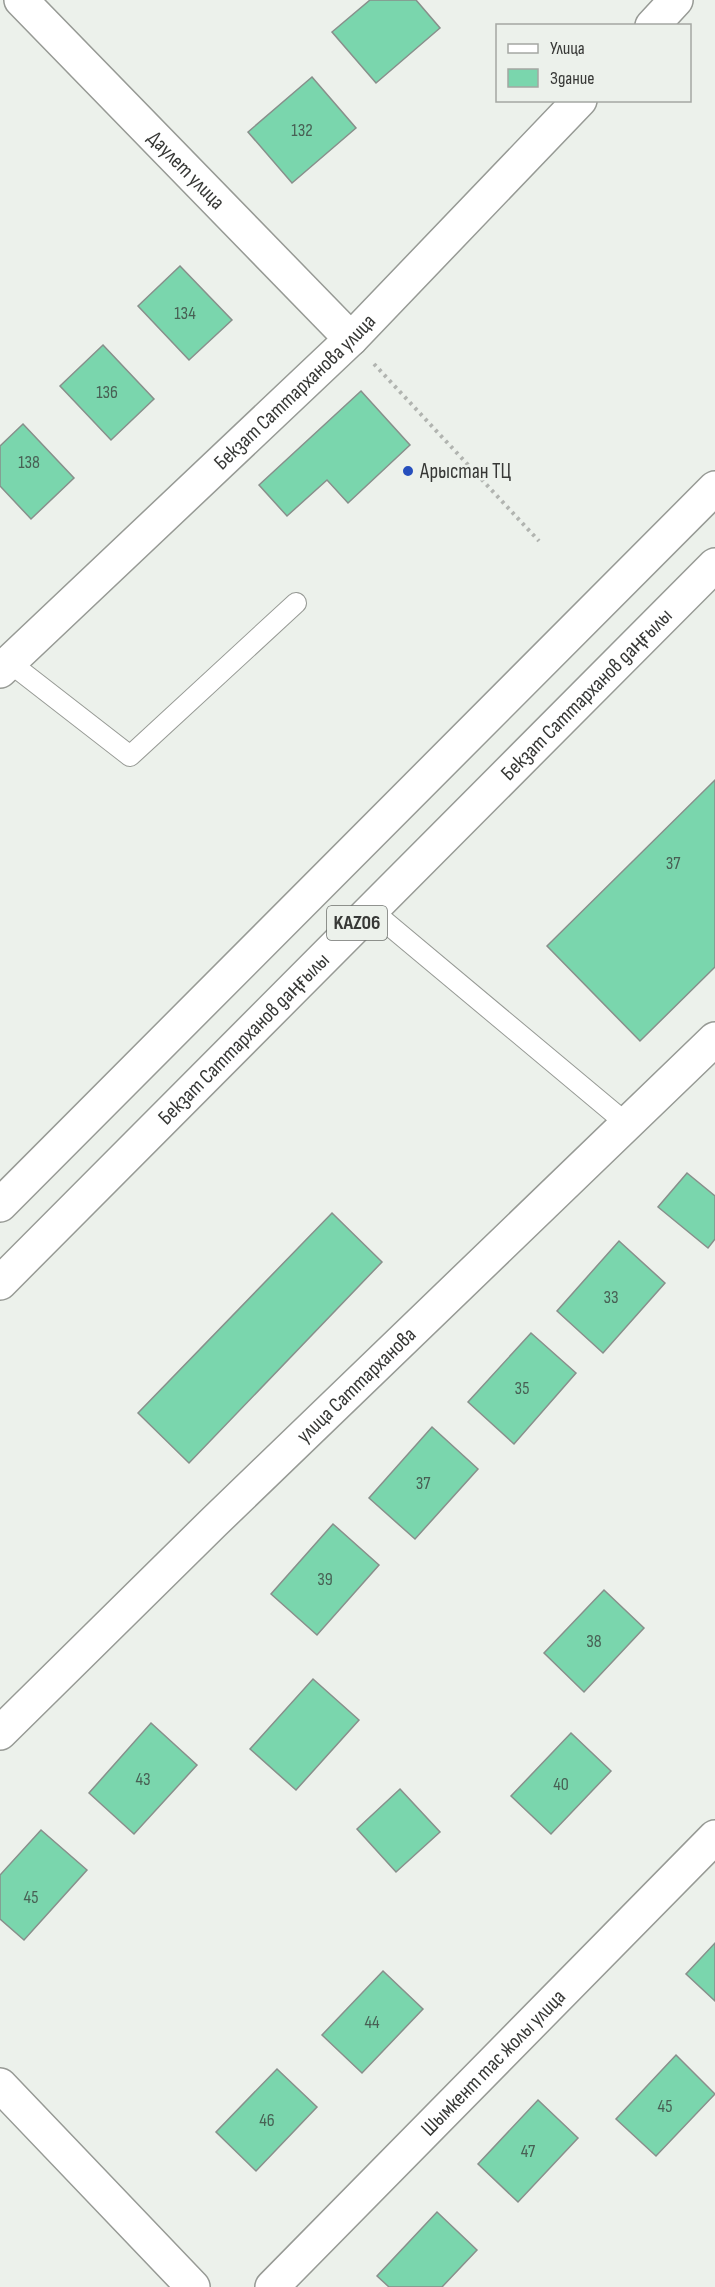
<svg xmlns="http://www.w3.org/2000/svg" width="715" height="2287" font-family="'Sofia Sans Condensed',sans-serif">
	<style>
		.building { fill: #7ad6ad; stroke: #888f8b; stroke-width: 1.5 }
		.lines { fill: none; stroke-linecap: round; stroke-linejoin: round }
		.lane-casing { stroke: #979a95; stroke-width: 22 }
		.street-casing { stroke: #979a95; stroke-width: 36 }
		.primary-casing { stroke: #979a95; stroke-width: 36 }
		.path { stroke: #b1b4b0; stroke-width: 4; stroke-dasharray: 3 4.5; stroke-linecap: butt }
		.lane { stroke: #fff; stroke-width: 20 }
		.street { stroke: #fff; stroke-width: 33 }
		.primary { stroke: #fff; stroke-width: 33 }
		.poi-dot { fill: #264fbd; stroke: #ecf1eb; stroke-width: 2 }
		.labels { text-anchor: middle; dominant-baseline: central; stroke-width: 5; stroke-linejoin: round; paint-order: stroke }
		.number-label { font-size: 18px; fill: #486054 }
		.shield { fill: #ecf1eb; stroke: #6d706c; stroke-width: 1.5 }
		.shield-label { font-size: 20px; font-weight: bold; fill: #373836 }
		.street-label { font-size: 21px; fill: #373836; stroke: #ecf1eb }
		.poi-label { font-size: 21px; fill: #373836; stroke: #ecf1eb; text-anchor: start }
	</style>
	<rect width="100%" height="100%" fill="#ecf1eb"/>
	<!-- building -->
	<path class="building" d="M370 0H416L440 28 376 83 332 32Z
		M312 77 356 128 292 183 248 132Z
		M180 266 232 320 189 360 138 306Z
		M103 345 154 399 111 440 60 386Z
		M361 391 410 445 348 503 327 480 287 516 259 485Z
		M23 424 74 478 31 519 0 486V446Z
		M715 780V967L640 1041 547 946Z
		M687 1173 715 1196V1239L708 1248 658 1207Z
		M332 1213 382 1262 189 1463 138 1413Z
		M619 1241 665 1283 603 1353 557 1311Z
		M531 1333 576 1373 514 1444 468 1402Z
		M432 1427 478 1469 415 1539 369 1498Z
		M333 1524 379 1565 317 1635 271 1594Z
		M604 1590 644 1628 584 1692 544 1653Z
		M313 1679 359 1720 296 1790 250 1749Z
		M151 1723 197 1765 134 1834 89 1793Z
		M571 1733 611 1771 551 1834 511 1796Z
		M400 1789 440 1832 396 1872 357 1829Z
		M41 1830 87 1870 24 1940 0 1919V1875Z
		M715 1943V2001L686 1974Z
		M383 1971 423 2009 362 2073 322 2035Z
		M676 2055 715 2094 656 2156 616 2119Z
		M277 2069 317 2107 256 2171 216 2132Z
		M538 2100 578 2138 518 2202 478 2164Z
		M437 2212 477 2250 442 2287H389L377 2276Z"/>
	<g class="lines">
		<!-- lane casing -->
		<g class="lane-casing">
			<path id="lane" d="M9 662 130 756 296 603
				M371 910 627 1124"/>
		</g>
		<!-- street casing -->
		<g class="street-casing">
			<g id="street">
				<path id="s1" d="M21 0 351 339"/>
				<path d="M652 26 676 0"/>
				<path id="s2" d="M0 671 351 339 580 100"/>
				<path id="s3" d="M0 1733 214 1522 715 1039"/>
				<path d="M0 2085 193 2287"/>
				<path id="s4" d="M272 2287 715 1837"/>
			</g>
		</g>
		<!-- primary casing -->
		<g class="primary-casing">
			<g id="primary">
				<path d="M0 1205 715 488"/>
				<path id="s5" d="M0 1283 715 565"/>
			</g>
		</g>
		<!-- path -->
		<path class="path" d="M374 364 539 541"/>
		<!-- lane -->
		<use href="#lane" class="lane"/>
		<!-- street -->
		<use href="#street" class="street"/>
		<!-- primary -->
		<use href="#primary" class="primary"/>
	</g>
	<!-- markers -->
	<circle class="poi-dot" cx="408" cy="471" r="6"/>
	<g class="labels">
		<!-- number labels -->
		<g class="number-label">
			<text x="302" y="130">132</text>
			<text x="185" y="313">134</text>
			<text x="107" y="392">136</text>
			<text x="29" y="462">138</text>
			<text x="673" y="863">37</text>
			<text x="611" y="1297">33</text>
			<text x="522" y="1388">35</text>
			<text x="423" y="1483">37</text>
			<text x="325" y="1579">39</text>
			<text x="594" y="1641">38</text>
			<text x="143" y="1779">43</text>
			<text x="561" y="1784">40</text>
			<text x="31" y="1897">45</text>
			<text x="372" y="2022">44</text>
			<text x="665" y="2106">45</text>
			<text x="267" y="2120">46</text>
			<text x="528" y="2151">47</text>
		</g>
		<!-- shield labels -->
		<rect class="shield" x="327" y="906" width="60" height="34" rx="4.5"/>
		<g class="shield-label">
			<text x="357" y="923">KАZ06</text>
		</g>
		<!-- street labels -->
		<g class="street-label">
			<text stroke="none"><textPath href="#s1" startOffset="237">Даулет улица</textPath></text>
			<text stroke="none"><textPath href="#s2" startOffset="406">Бекзат Саттарханова улица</textPath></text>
			<text stroke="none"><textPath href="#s5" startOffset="831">Бекзат Саттарханов даңғылы</textPath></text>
			<text stroke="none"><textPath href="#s5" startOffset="345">Бекзат Саттарханов даңғылы</textPath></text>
			<text stroke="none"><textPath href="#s3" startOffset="498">улица Саттарханова</textPath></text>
			<text stroke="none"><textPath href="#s4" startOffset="315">Шымкент тас жолы улица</textPath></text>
		</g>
		<!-- poi labels -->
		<g class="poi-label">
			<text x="420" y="471">Арыстан ТЦ</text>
		</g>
	</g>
	<!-- legend -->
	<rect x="496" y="24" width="195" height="78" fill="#ecf1eb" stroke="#a4a7a3" stroke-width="1.5"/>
	<rect x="508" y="44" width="30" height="9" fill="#ffffff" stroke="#a4a7a3" stroke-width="1.5"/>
	<text x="550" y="54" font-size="18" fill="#373836">Улица</text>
	<rect x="508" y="69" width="30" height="18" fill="#7ad6ad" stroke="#a4a7a3" stroke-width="1.5"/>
	<text x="550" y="84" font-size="18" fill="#373836">Здание</text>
</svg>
